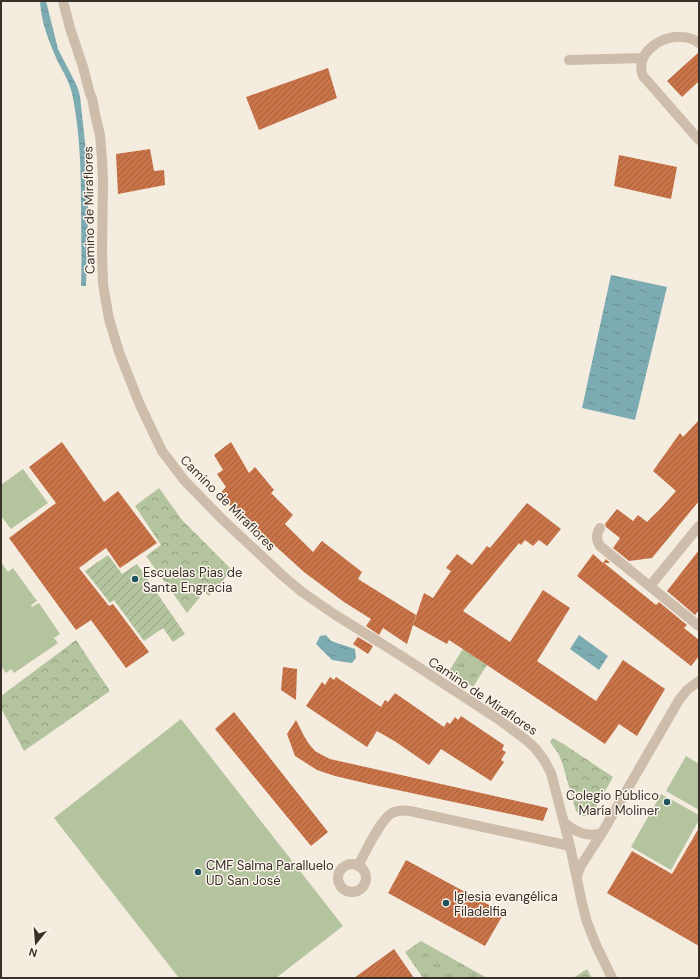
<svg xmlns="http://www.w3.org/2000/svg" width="700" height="979" font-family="'DM Sans',sans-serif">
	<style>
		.grass { fill: url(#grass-tufts) }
		.park { fill: url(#park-crowns) }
		.garden { fill: url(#garden-furrows) }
		.pitch { fill: #b4c49e }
		.water { fill: url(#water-ripples) }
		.building { fill: url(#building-hatch) }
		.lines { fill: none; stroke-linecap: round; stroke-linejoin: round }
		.minor { stroke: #cdbdaa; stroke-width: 10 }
		.poi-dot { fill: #1e535d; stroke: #fbf5ec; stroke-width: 1.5 }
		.labels { text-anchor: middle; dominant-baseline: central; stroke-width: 3; stroke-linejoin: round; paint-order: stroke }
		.street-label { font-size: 13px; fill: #3a302a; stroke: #fbf5ec }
		.poi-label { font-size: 13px; fill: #3a302a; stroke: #fbf5ec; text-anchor: start }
	</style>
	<defs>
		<pattern id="grass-tufts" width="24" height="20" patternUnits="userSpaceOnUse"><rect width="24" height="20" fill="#b4c49e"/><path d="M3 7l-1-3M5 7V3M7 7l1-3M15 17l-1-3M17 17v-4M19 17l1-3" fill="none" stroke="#93a081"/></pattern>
		<pattern id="park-crowns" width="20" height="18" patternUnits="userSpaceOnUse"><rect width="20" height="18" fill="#b4c49e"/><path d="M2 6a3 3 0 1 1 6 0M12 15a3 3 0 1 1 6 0" fill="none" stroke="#93a081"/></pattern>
		<pattern id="garden-furrows" width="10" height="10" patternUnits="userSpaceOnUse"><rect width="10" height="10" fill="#b4c49e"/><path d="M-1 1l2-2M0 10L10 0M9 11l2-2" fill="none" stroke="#93a081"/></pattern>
		<pattern id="water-ripples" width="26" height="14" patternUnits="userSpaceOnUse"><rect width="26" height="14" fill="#7dabb2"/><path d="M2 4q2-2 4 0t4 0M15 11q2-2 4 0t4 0" fill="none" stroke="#678c91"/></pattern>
		<pattern id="building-hatch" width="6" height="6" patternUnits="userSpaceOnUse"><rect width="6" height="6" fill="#c97348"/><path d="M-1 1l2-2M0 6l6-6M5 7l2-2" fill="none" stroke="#a45f3c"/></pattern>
	</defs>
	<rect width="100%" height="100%" fill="#f4ecdf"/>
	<!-- grass -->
	<path class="grass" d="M463 649 487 665 473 687 449 671Z
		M421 941 487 978H423L405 952Z"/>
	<!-- park -->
	<path class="park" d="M159 488 182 520 232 570 209 596 204 592 187 613 146 556 161 545 135 506Z
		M76 640 110 691 24 751 1 708V696Z
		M553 738 565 745 613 777 592 814C586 818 580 816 576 811L562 762 558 753 550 742 551 740Z
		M587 969 592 978H573Z"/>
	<!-- garden -->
	<path class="garden" d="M108 555 122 574 137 564 185 634 173 642 163 628 144 641 114 600 110 603 85 571Z"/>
	<!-- pitch -->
	<path class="pitch" d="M23 469 48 503 11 529 1 516V485Z
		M1 562 8 572 13 568 37 601 31 605 32 607 39 603 60 634 54 638 58 643 14 673 11 669 6 673 1 666Z
		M181 719 343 926 276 978H179L54 818Z
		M686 756 699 764V810L666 791Z
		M661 794 699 815V820L671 870 631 847Z"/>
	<!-- water -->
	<path class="water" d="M40 1H46L58 49 77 86 80 96 87 161 88 217 86 286H81C82 260 81 233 81 207 81 171 80 134 73 98 71 85 64 73 58 62 49 42 41 22 40 1Z
		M611 275 667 287 635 420 582 408Z
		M326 635 331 641 355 649 356 658 352 663 332 660 316 644 320 636Z
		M579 635 608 656 599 670 570 649Z"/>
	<!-- building -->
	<path class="building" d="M699 52V81L682 97 667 81Z
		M328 68 337 98 259 130 246 97Z
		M150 149 154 171 164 170 165 185 118 194 116 154Z
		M619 155 677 167 671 199 614 186Z
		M699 420V501L652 558 629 561 613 548 620 538 606 527 605 524 617 509 633 521 638 515 647 522 662 507 676 491 653 471 680 433 683 437Z
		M62 442 104 502 118 491 157 543 120 568 106 548 79 568 109 606 113 604 149 652 126 668 91 620 76 630 9 538 56 503 29 467Z
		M231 442 249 473 255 467 274 490 271 493 293 515 285 524 313 552 322 541 362 572 358 579 416 615 407 644 383 628 379 635 366 626 371 619 344 602 304 572 219 495 226 487 217 474 223 470 214 455Z
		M527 503 561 529 547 546 539 540 533 546 525 540 521 545 519 543 463 611 510 642 543 590 570 608 537 661 596 701 623 660 665 689 637 736 619 724 605 744 487 665 449 640 447 644 413 625 424 593 433 598 451 571 446 568 457 554 472 565 487 546 490 548Z
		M699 550V610L695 615 667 591Z
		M593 554 603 563 606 559 610 563H604L656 605 659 602 687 625 684 628 699 640V656L691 666 577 576Z
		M358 637 373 646 368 654 353 644Z
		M283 667 297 669 296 700 281 690Z
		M330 677 334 680 336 677 381 707 385 700 388 702 395 693 444 727 447 722 450 724 455 717 458 720 461 716 504 745 502 750 506 752 501 760 504 762 491 781 441 749 429 765 396 742 377 731 367 747 306 706 322 682 325 685Z
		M234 712 328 832 311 846 215 729Z
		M296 720 304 736 309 744 315 751 324 756 330 759 548 808 543 821 369 784 335 776 317 770 295 756 287 734Z
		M699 828V946L607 893 632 851 672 874Z
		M406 860 504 913 485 946 388 893Z
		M394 949 414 978H354Z"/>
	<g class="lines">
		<!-- minor -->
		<path class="minor" d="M63 1 70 28 83 67 90 94 92 98 95 114 100 135 102 159 103 181 102 251 103 284 109 319 119 352 140 405 162 451 184 480 222 519 283 576 302 592 334 614 403 657 498 719 525 739 535 748 544 760 551 773 570 846 582 903 587 922 596 945 612 978
			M699 43C694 39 687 37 681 37 661 35 634 54 643 76L699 140
			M569 60 643 58
			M600 528C596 534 596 540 600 546L699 626
			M650 586 699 526
			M565 823C575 832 589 838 602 833
			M338 878a14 14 0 1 1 28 0a14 14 0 1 1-28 0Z
			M358 866C365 853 380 820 392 813 398 810 404 810 410 811L570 846
			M577 877 580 867 602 833 679 700 687 690 699 681"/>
	</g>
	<!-- markers -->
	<g class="poi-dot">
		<circle cx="135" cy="579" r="4"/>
		<circle cx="667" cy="802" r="4"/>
		<circle cx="198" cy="872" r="4"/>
		<circle cx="446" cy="903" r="4"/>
	</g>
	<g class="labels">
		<!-- street labels -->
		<g class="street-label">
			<text transform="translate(89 210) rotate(-91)">Camino de Miraflores</text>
			<text transform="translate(228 503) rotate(45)">Camino de Miraflores</text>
			<text transform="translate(483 696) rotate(34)">Camino de Miraflores</text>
		</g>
		<!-- poi labels -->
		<g class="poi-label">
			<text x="143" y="572">Escuelas Pias de<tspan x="143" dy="15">Santa Engracia</tspan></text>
			<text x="659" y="795" text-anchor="end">Colegio Público<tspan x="659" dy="15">María Moliner</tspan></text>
			<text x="206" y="865">CMF Salma Paralluelo<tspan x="206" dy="15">UD San José</tspan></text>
			<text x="454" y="896">Iglesia evangélica<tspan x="454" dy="15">Filadelfia</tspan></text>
		</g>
	</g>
	<!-- border -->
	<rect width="700" height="979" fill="none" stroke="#3a302a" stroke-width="4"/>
	<!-- north arrow -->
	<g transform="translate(36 943) rotate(197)" stroke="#fbf5ec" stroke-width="3" paint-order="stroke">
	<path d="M0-3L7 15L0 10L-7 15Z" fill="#3a302a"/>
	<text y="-6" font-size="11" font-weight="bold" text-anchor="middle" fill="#3a302a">N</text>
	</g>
</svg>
